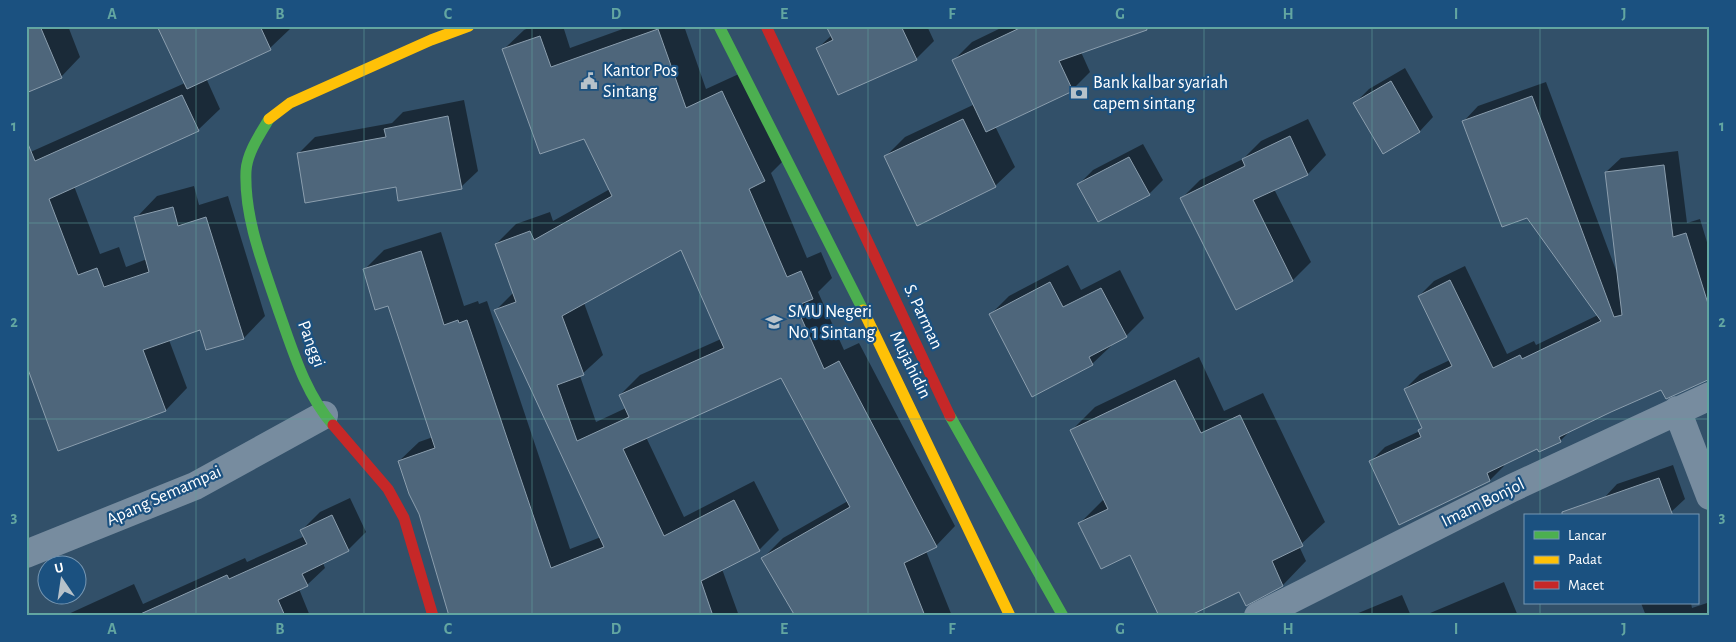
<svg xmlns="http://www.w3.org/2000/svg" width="1736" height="642" font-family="'Alegreya Sans',sans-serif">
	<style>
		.shadow { fill: #0007; fill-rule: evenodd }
		.building { fill: #4e667b; stroke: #8b9eae; fill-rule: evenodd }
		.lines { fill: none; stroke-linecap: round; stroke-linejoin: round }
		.street { stroke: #778c9f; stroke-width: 28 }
		.fast { stroke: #4caf50; stroke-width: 11 }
		.slow { stroke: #ffc107; stroke-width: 11 }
		.jam { stroke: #c62828; stroke-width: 11 }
		.grid { fill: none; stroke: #63a6a1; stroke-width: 1; stroke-opacity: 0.55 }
		.labels { text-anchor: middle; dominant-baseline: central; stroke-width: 4.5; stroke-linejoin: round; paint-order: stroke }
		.poi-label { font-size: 18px; fill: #fff; stroke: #1b5180; text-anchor: start }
		.street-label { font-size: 18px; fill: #fff; stroke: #1b5180 }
		.neatline { fill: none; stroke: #63a6a1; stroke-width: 2 }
		.grid-label { font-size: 16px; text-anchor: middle; font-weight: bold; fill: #63a6a1 }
	</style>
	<rect width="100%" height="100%" fill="#325069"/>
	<!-- shadow -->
	<path class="shadow" d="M26 26H68L80 57 61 77Z
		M158 26H288L290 29 270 48 206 78 220 109 198 130 74 186 100 254 119 247 126 267 147 259 136 218 157 196 194 186 199 205 228 196 265 316 244 338 201 329 169 340 187 388 166 410 58 450 26 154 185 83Z
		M533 26H563L570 48 631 26H684L706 89 741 73 784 160 771 173 807 258 821 252 832 278 818 292 844 350 859 343 955 526 936 546 926 551 952 616H796L763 558 783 538 848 501 782 376 646 437 684 517 754 481 779 530 759 550 722 569 739 616H587L420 513 399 461 419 442 433 437 388 305 364 270 384 250 441 232 464 306 478 301 479 304 487 301 570 549 601 537 496 310 514 292 496 244 516 224 550 212 553 221 610 189 585 137 504 49 524 30ZM681 248 721 339 640 375 620 395 626 408 596 422 580 376 603 355 584 303Z
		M828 26H927L934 41 916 59 818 48 832 35Z
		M1005 26H1126L1081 52 1090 72 1072 90 995 126 1015 167 995 186 885 157 905 137 975 104 954 60 972 42Z
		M1405 68 1433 117 1420 131 1383 152 1355 103 1369 89Z
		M1546 82 1617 273 1606 172 1621 158 1678 151 1687 223 1700 219 1710 252V379L1662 388 1572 429 1560 441 1538 448 1503 464 1504 466 1490 480 1399 523 1370 462 1385 447 1420 431 1423 427 1405 389 1420 374 1450 360 1419 296 1434 281 1465 266 1507 354 1534 341 1536 345 1598 315 1464 121 1478 106Z
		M464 100 478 171 461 187 298 154 315 137 392 123 403 112Z
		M1308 119 1326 155 1308 174 1274 189 1311 262 1293 280 1236 308 1182 198 1200 180 1243 159 1261 141Z
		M1143 144 1163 180 1149 194 1079 184 1093 170Z
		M1068 265 1081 290 1120 270 1144 318 1126 336 1110 344 1111 346 1092 364 991 314 1009 296Z
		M1199 357 1224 411 1263 393 1325 522 1299 546 1306 561 1283 585 1247 604 1240 590 1131 554 1080 523 1104 499 1072 430 1095 407Z
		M1673 465 1685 499 1671 512 1604 498 1617 484Z
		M350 498 366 532 348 550 323 563 325 568 307 585 299 589 310 616H64L134 584 143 604 245 558 247 562 305 536 302 530 320 512Z
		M1504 582 1518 616H1423Z
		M1402 595 1411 616H1354L1356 614Z
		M1710 602V616H1646L1641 603H1691L1692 608Z"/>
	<!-- building -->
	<path class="building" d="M26 26H40L62 78 26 93Z
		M157 26H260L271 50 187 89Z
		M826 26H901L917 60 838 95 816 48 833 40Z
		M1024 26H1146L1147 30 1059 61 1073 91 986 132 952 60Z
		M658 29 686 108 722 91 727 102 765 181 749 189 787 277 801 271 813 299 796 306 824 369 839 361 937 547 904 563 925 616H795L761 558 850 507 781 378 623 449 664 536 734 500 760 551 701 581 713 616H449L419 514 409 494 398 461 435 448 388 306 375 310 363 269 421 251 444 325 458 320 459 323 467 320 551 568 604 547 494 310 516 302 495 244 530 231 534 240 612 196 584 139 540 154 502 49 540 36 551 67ZM681 250 724 348 619 395 629 417 577 441 557 385 584 375 562 316Z
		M1391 81 1420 132 1383 154 1353 103Z
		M182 95 199 131 49 199 78 275 97 268 104 287 149 272 134 217 173 207 178 226 206 217 244 339 206 350 200 330 143 350 166 411 58 451 26 364V145L28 144 35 161Z
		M1532 96 1614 317 1622 315 1605 172 1664 165 1673 237 1686 233 1710 310V379L1666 399 1661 390 1611 412 1559 437 1561 442 1539 452 1537 449 1487 473 1490 481 1399 525 1369 461 1421 437 1418 430 1422 428 1404 389 1452 366 1418 296 1450 280 1493 368 1520 355 1522 359 1601 321 1527 218 1502 227 1462 121Z
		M448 116 462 189 398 201 396 187 305 203 297 153 386 137 384 129Z
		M963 119 996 187 917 226 884 156Z
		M1290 136 1308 175 1253 200 1293 281 1236 310 1180 198 1245 166 1242 159Z
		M1129 157 1150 195 1098 222 1077 184Z
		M1050 282 1063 307 1101 288 1127 337 1089 357 1093 365 1032 397 989 314Z
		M1175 380 1201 433 1240 415 1303 546 1272 561 1283 586 1246 606 1239 592 1189 616H1159L1130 555 1101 569 1078 523 1108 509 1070 430Z
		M1659 478 1673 516H1562V512Z
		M332 515 349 551 302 574 308 586 278 600 285 616H136L227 575 229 579 307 544 300 530Z"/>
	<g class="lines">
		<!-- street -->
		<path class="street" d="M1677 410 1710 496
			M26 554 195 486 324 415
			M1258 616 1512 488 1710 396"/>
		<!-- fast -->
		<path class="fast" d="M719 26 863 310
			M269 119C260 134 247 153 246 171 244 219 264 267 279 312 293 351 305 393 333 425
			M950 416 1063 616"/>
		<!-- slow -->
		<path class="slow" d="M269 119 290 103 431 40 469 26
			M863 310 1010 616"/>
		<!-- jam -->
		<path class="jam" d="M766 26 950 416
			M333 425 388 489 404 518 433 616"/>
	</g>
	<!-- grid -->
	<path class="grid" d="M196 26V616M364 26V616M532 26V616M700 26V616M868 26V616M1036 26V616M1204 26V616M1372 26V616M1540 26V516M26 223H1710M26 419H1710M1540 603V616"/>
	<!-- icons -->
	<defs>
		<g id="civic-bare" transform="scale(1.35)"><path d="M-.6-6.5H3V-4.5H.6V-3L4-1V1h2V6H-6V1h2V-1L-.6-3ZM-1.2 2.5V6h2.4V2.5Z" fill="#b7c2ca" stroke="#1b5180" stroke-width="2.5" paint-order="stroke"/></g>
		<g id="bank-bare" transform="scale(1.35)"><path d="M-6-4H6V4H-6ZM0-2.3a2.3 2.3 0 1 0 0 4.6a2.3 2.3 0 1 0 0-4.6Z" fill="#b7c2ca" stroke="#1b5180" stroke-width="2.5" paint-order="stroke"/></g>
		<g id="school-bare" transform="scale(1.35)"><path d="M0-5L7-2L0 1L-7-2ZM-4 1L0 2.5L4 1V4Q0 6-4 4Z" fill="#b7c2ca" stroke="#1b5180" stroke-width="2.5" paint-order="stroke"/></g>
	</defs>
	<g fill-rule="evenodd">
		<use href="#civic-bare" x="589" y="81"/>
		<use href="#bank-bare" x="1079" y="93"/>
		<use href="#school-bare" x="774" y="322"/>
	</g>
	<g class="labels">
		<!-- poi labels -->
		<g class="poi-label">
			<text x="603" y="71">Kantor Pos<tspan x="603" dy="21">Sintang</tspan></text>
			<text x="1093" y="83">Bank kalbar syariah<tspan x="1093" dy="21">capem sintang</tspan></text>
			<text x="788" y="312">SMU Negeri<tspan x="788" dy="21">No 1 Sintang</tspan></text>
		</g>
		<!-- street labels -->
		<g class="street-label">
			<text transform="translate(923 317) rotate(65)">S. Parman</text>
			<text transform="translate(311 344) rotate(69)">Panggi</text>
			<text transform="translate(910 365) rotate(64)">Mujahidin</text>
			<text transform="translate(164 496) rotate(-24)">Apang Semampai</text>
			<text transform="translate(1483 503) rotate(-26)">Imam Bonjol</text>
		</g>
	</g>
	<!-- border -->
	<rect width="1736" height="642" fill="none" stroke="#1b5180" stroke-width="55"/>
	<!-- legend -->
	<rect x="1524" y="514" width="175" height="90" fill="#1b5180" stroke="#7697b3"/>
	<rect x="1534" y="531" width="25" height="8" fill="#4caf50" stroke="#7697b3"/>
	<text x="1568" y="540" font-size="15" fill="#ffffff">Lancar</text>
	<rect x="1534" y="556" width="25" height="8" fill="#ffc107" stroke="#7697b3"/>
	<text x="1568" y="564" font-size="15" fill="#ffffff">Padat</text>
	<rect x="1534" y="581" width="25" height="8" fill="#c62828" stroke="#7697b3"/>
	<text x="1568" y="590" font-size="15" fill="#ffffff">Macet</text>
	<!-- north arrow -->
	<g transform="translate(62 580) rotate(347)"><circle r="24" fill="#1b5180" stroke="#7697b3"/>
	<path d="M0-4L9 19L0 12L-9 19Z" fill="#b7c2ca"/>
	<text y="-8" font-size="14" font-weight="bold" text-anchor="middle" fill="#ffffff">U</text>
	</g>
	<rect x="28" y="28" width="1680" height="586" class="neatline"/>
	<g class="grid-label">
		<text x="112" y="19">A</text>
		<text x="280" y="19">B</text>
		<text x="448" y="19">C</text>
		<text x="616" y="19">D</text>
		<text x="784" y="19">E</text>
		<text x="952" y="19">F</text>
		<text x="1120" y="19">G</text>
		<text x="1288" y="19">H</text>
		<text x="1456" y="19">I</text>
		<text x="1624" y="19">J</text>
		<text x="14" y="131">1</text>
		<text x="1722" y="131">1</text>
		<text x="14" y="327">2</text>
		<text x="1722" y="327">2</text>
		<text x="14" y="522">3</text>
		<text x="1722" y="522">3</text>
		<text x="112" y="634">A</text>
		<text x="280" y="634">B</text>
		<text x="448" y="634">C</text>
		<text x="616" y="634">D</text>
		<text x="784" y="634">E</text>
		<text x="952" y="634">F</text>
		<text x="1120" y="634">G</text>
		<text x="1288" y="634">H</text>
		<text x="1456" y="634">I</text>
		<text x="1624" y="634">J</text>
	</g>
</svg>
